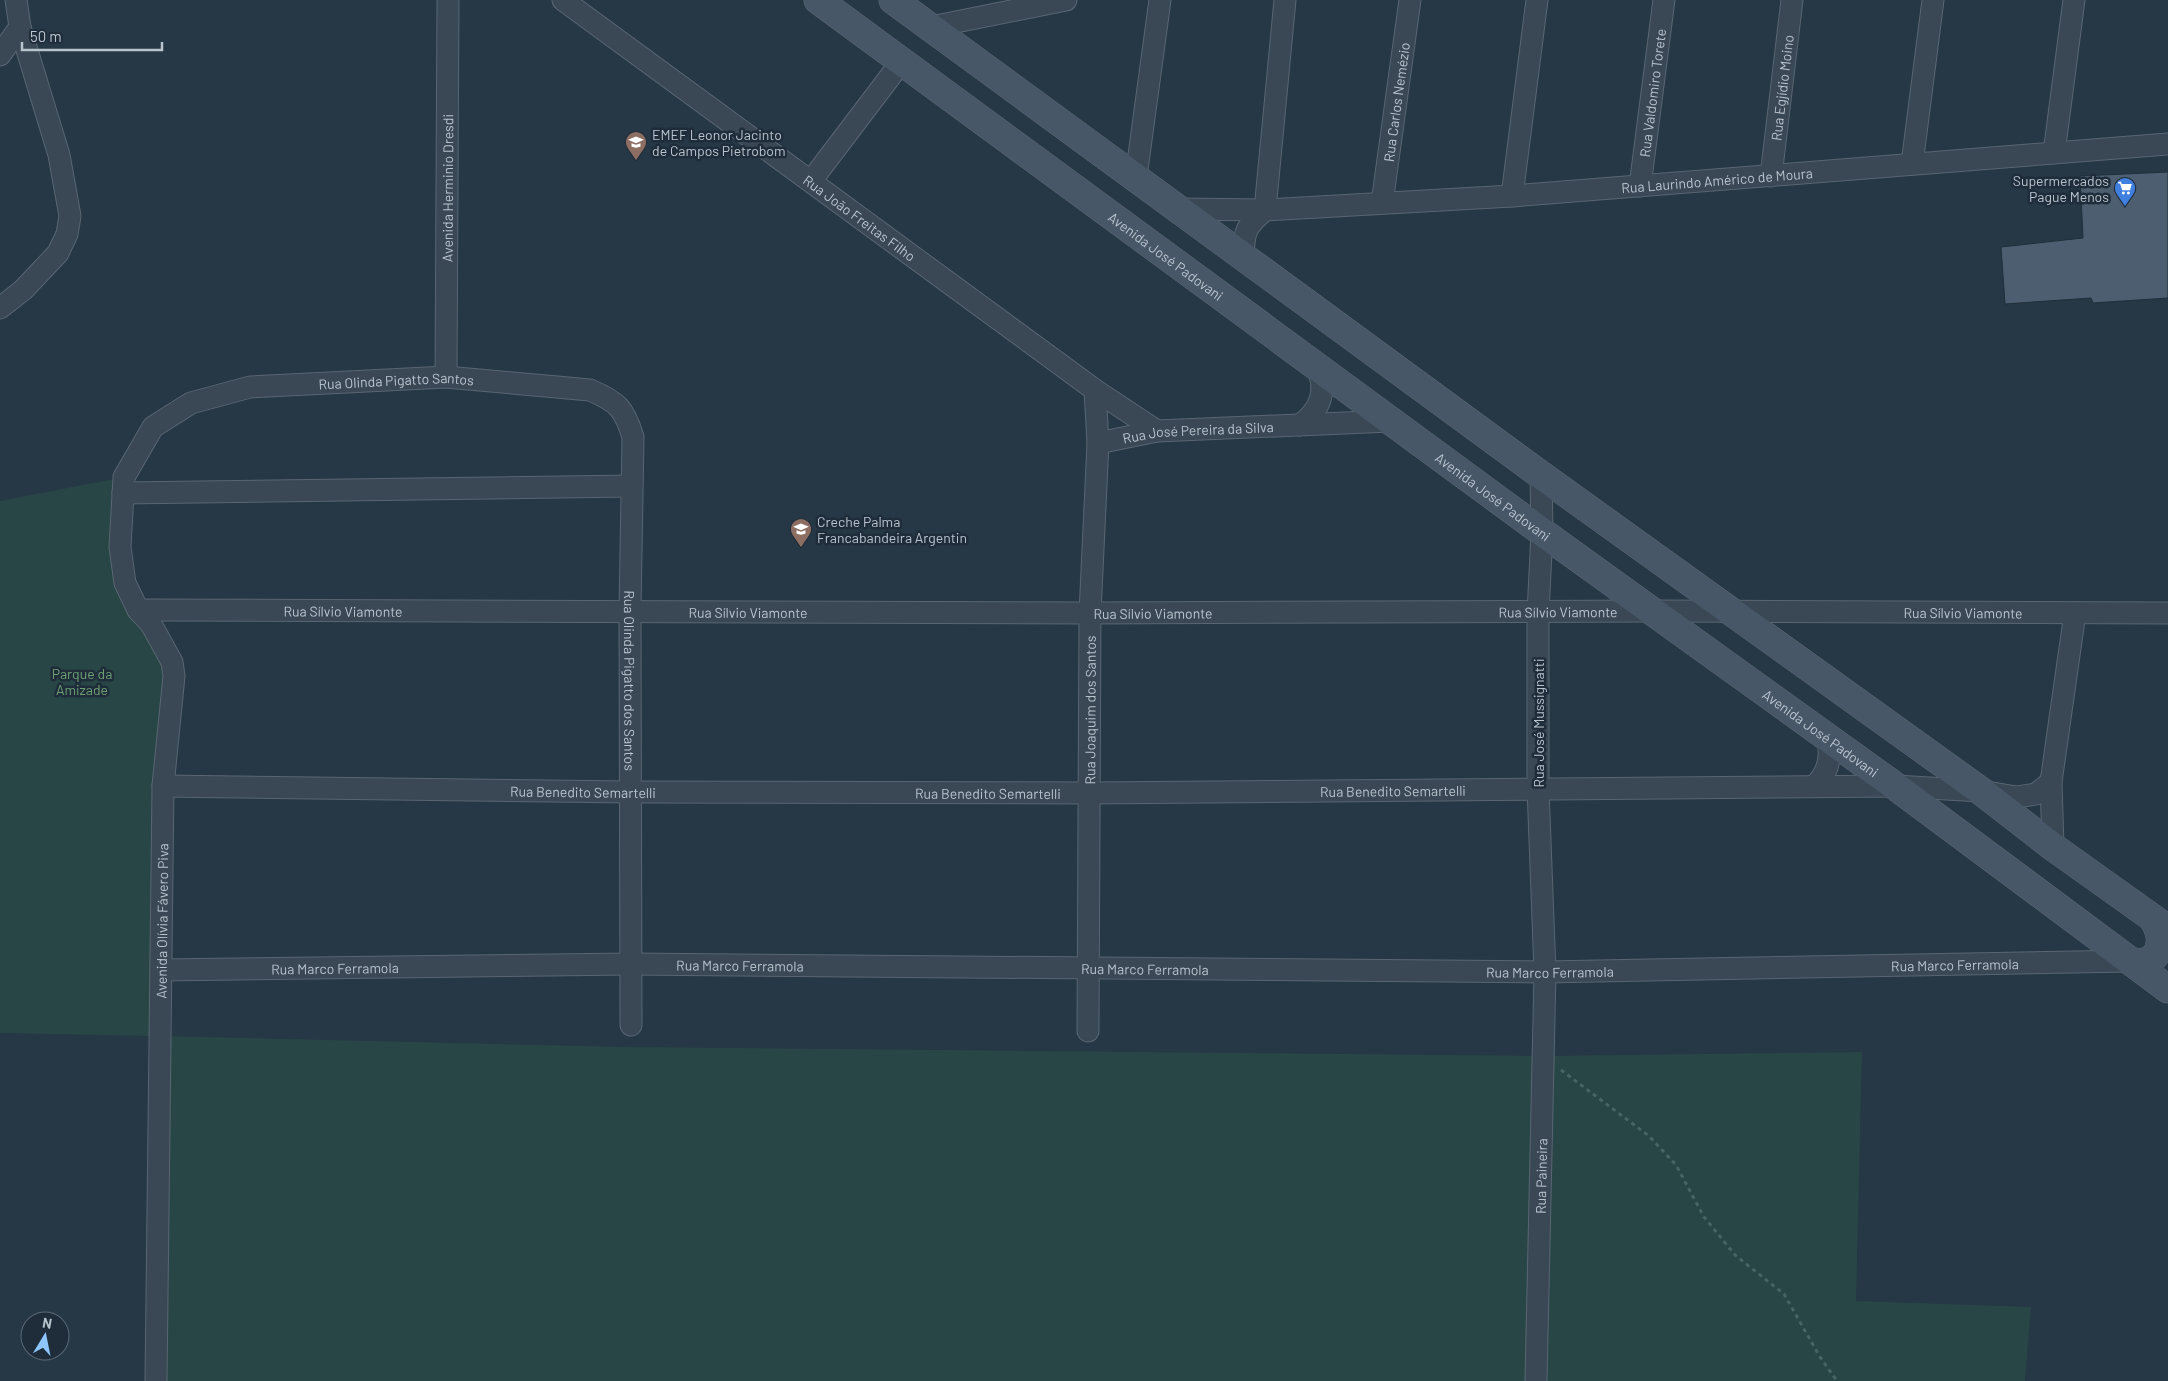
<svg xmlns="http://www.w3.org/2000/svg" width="2168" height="1381" font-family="Barlow,sans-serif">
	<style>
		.green { fill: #284646 }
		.building { fill: #4c5e6f; stroke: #212f3c }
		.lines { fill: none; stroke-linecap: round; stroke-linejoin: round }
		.street-casing { stroke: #596672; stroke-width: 23 }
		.secondary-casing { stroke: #596672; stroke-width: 29 }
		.path { stroke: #486464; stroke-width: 3; stroke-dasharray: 4 4; stroke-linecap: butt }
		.street { stroke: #3a4855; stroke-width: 21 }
		.secondary { stroke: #485768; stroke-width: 28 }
		.labels { text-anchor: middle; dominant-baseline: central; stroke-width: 5; stroke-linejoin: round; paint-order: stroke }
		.street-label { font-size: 14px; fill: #b8c3ce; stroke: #1f2d3a }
		.poi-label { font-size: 14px; fill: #b8c3ce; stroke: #1f2d3a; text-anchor: start }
		.park-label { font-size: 14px; fill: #6ea074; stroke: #1f2d3a }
	</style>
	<rect width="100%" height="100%" fill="#263745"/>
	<!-- green -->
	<path class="green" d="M124 477 115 548 165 656 149 1036 0 1033V501Z
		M161 1036 626 1047 1543 1056 1862 1052 1856 1301 2031 1307 2025 1381H159Z"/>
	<!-- building -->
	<path class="building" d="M2168 172V298L2093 303 2091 298 2005 304 2001 247 2083 238 2080 176Z"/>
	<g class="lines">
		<!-- street casing -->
		<g class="street-casing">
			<g id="street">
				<path id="s1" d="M563 0 1095 390 1157 431"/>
				<path d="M931 27 1066 0"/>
				<path d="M0 55 20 27"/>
				<path d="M2054 153 2074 0"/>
				<path d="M1912 164 1933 0"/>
				<path id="s2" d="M1771 176 1792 0"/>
				<path d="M1136 177 1160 0"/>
				<path d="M811 181 902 61"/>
				<path id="s3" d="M1640 186 1664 0"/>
				<path d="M1512 196 1537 0"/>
				<path id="s4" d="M1382 203 1410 0"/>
				<path id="s5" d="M1180 209 1265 210 1512 196 2168 144"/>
				<path d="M1265 210 1285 0"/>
				<path d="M1243 256C1244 231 1246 226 1265 210"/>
				<path d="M0 308 23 290 58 253 67 234 70 216 59 155 20 27 16 0"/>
				<path id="s6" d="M446 377 448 0"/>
				<path d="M1300 425C1321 410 1328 389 1316 366"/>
				<path id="s7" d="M1098 443 1157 431 1390 421"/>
				<path d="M123 493 631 486"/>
				<path id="s8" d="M138 610 1090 613 1654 611 2168 613"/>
				<path id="s9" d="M163 786 631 792 1089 793 1895 786 1981 791 2016 797 2036 794 2051 782"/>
				<path d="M1814 786C1829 773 1832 756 1827 737"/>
				<path d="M2053 847 2051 782 2075 613"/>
				<path id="s10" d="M161 970 631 964 1545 972 2130 961"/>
				<path id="s11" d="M1088 1031 1090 613 1098 443 1095 390"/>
				<path id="s12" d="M156 1381 163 786 174 676 172 662 167 653 151 624 138 610 125 583 120 547 124 477 153 427 191 403 250 387 446 377 590 390C618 402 624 408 633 437L630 610 631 1025"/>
				<path id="s13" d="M1536 1381 1545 972 1538 788V613L1542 532 1541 475"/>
			</g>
		</g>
		<!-- secondary casing -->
		<g class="secondary-casing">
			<g id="secondary">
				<path id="s14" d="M818 0 1542 532 1895 786 2168 989"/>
				<path d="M893 0 1541 475 1981 791 2053 847 2168 929"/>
				<path d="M2130 961C2159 969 2168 940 2153 919"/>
			</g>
		</g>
		<!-- path -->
		<path class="path" d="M1561 1070 1649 1136 1676 1165 1704 1217 1735 1255 1784 1294 1820 1357 1837 1381"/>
		<!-- street -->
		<use href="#street" class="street"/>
		<!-- secondary -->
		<use href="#secondary" class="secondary"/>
	</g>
	<!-- icons -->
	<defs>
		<g id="school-pin" transform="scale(1.125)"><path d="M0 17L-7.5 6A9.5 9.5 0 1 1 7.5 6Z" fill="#8d6e63" stroke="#1f2d3a"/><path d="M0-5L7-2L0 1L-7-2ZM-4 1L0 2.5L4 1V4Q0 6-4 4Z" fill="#fff"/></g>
		<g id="supermarket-pin" transform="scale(1.125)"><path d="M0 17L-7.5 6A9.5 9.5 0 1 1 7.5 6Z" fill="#3f7fe0" stroke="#1f2d3a"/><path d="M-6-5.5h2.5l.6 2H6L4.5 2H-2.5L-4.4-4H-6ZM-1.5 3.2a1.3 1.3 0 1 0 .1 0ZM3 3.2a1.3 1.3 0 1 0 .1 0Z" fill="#fff"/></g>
	</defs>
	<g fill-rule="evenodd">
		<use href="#school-pin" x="636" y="142"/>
		<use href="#supermarket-pin" x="2125" y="188"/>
		<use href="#school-pin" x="801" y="529"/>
	</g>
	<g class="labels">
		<!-- street labels -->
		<g class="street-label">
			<text stroke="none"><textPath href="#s2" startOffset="89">Rua Egjídio Moino</textPath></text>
			<text stroke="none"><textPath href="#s3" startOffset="94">Rua Valdomiro Torete</textPath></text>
			<text stroke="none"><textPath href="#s4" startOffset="102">Rua Carlos Nemézio</textPath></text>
			<text stroke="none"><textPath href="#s5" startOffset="538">Rua Laurindo Américo de Moura</textPath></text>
			<text stroke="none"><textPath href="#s6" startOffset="189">Avenida Herminio Dresdi</textPath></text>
			<text stroke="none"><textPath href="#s1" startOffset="368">Rua João Freitas Filho</textPath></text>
			<text stroke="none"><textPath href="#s14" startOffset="432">Avenida José Padovani</textPath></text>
			<text stroke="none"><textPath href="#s12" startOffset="1229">Rua Olinda Pigatto Santos</textPath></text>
			<text stroke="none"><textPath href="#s7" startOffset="101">Rua José Pereira da Silva</textPath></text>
			<text stroke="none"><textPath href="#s14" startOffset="838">Avenida José Padovani</textPath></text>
			<text stroke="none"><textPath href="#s8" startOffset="205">Rua Sílvio Viamonte</textPath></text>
			<text stroke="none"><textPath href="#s8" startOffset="610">Rua Sílvio Viamonte</textPath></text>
			<text stroke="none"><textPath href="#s8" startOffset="1420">Rua Sílvio Viamonte</textPath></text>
			<text stroke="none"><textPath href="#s8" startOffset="1015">Rua Sílvio Viamonte</textPath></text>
			<text stroke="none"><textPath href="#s8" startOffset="1825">Rua Sílvio Viamonte</textPath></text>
			<text stroke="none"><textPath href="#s12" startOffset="1734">Rua Olinda Pigatto dos Santos</textPath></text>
			<text stroke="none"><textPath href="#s11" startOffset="321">Rua Joaquim dos Santos</textPath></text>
			<text transform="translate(1538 723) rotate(-90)">Rua José Mussignatti</text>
			<text stroke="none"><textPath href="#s14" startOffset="1242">Avenida José Padovani</textPath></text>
			<text stroke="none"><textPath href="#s9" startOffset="1230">Rua Benedito Semartelli</textPath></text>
			<text stroke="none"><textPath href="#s9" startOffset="420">Rua Benedito Semartelli</textPath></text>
			<text stroke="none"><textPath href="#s9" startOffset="825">Rua Benedito Semartelli</textPath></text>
			<text stroke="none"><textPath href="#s12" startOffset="460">Avenida Olívia Fávero Piva</textPath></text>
			<text stroke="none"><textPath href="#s10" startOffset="1794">Rua Marco Ferramola</textPath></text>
			<text stroke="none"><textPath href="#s10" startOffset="579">Rua Marco Ferramola</textPath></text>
			<text stroke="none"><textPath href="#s10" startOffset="174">Rua Marco Ferramola</textPath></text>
			<text stroke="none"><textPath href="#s10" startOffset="984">Rua Marco Ferramola</textPath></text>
			<text stroke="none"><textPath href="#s10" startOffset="1389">Rua Marco Ferramola</textPath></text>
			<text stroke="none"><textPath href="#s13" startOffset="205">Rua Paineira</textPath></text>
		</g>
		<!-- poi labels -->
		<g class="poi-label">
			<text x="652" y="134">EMEF Leonor Jacinto<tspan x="652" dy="16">de Campos Pietrobom</tspan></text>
			<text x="2109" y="180" text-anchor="end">Supermercados<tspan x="2109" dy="16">Pague Menos</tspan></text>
			<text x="817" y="521">Creche Palma<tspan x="817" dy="16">Francabandeira Argentin</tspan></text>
		</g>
		<!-- park labels -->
		<g class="park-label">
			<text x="82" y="673">Parque da<tspan x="82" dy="16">Amizade</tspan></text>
		</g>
	</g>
	<!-- north arrow -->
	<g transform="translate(45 1336) rotate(10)"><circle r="24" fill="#1f2d3a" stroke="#5c6975"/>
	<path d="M0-4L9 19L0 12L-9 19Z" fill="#8cc5ff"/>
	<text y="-8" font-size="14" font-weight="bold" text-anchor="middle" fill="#b8c3ce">N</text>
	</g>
	<!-- scale -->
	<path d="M22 42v8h140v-8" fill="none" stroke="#b8c3ce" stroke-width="2.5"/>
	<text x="30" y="42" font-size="15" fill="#b8c3ce" stroke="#1f2d3a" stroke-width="4" paint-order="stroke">50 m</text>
</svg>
